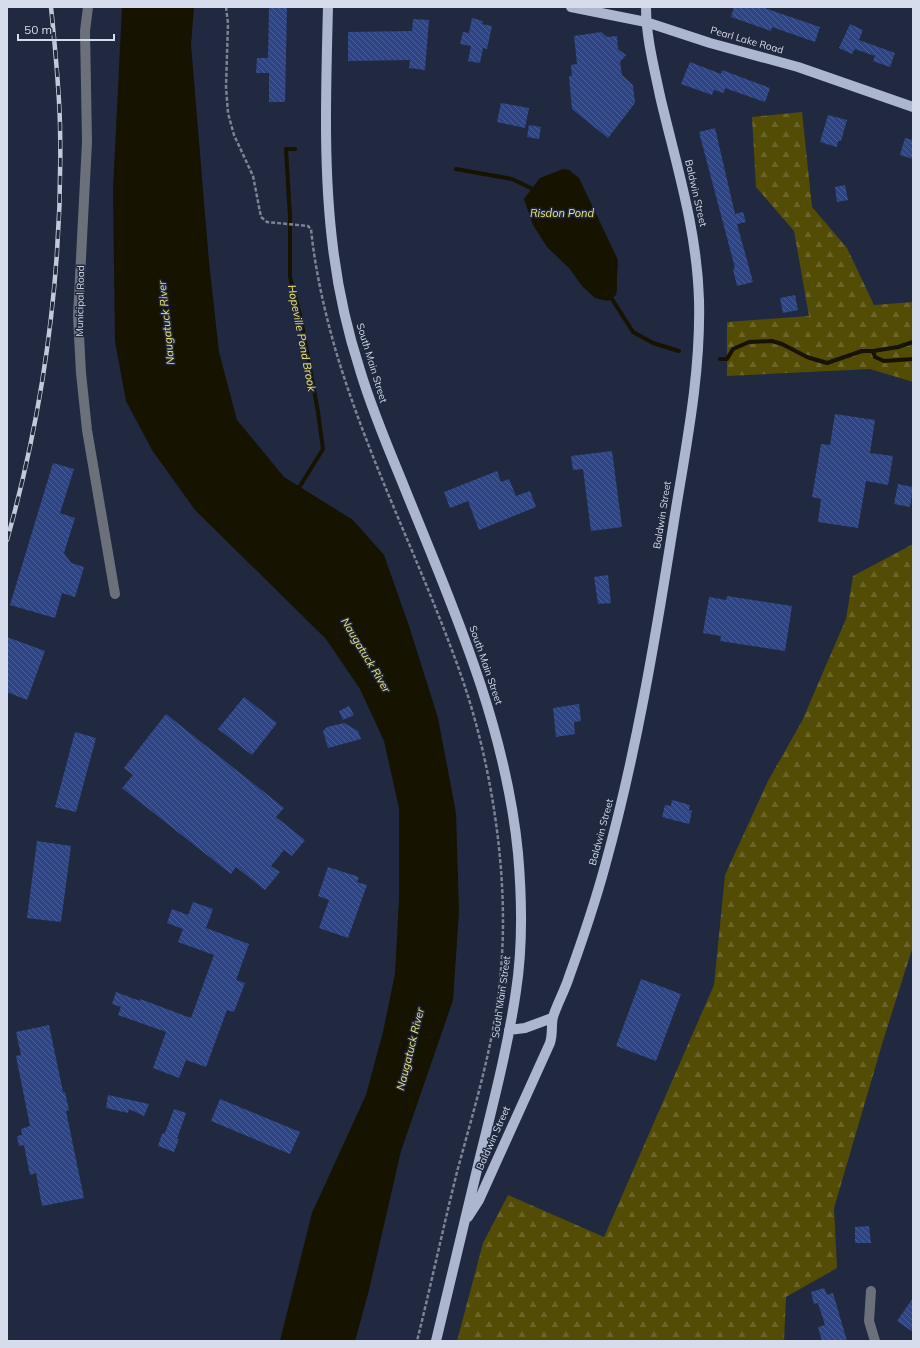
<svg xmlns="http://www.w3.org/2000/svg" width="920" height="1348" font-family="Mulish,sans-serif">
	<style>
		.forest { fill: url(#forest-firs) }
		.water { fill: #161300 }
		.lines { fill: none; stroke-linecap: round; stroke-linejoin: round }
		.stream { stroke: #161300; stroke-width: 4 }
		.building { fill: url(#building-back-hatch) }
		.path { stroke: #7b8395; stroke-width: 2.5; stroke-dasharray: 4 2; stroke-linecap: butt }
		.minor { stroke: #6b707b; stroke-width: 10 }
		.major { stroke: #acb6ce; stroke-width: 10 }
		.rail-casing { stroke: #c3c9d9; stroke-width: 4.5 }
		.rail { stroke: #20293f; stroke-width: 3; stroke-dasharray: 9; stroke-linecap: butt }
		.labels { text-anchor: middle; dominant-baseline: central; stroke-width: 3; stroke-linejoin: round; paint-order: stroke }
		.street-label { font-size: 10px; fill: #d6dceb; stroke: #20293f }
		.water-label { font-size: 11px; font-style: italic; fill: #f2e56d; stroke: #20293f }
	</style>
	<defs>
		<pattern id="forest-firs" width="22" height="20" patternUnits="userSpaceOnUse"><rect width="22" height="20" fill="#534c04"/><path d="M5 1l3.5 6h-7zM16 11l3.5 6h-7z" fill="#6b6529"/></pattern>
		<pattern id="building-back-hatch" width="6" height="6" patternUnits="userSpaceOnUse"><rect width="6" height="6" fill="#2d4585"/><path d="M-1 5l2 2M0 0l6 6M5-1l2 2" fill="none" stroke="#4b5f96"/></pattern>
	</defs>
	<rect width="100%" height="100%" fill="#20293f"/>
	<!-- forest -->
	<path class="forest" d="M802 112 812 207 847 248 874 305 913 302V382L870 369 727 376V322L809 316 794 231 756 187 752 117Z
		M913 544V946L883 1041 834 1208 837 1268 786 1297 784 1341H457L483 1243 508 1195 604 1237 714 985 725 875 768 781 802 721 846 619 853 576Z"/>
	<!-- water -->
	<path class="water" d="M122 7H194L191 45 209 262 219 352 237 420 284 477 353 520 384 555 409 626 438 718 456 813 459 912 453 1000 401 1151 369 1290 355 1341H280L312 1213 366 1095 383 1032 395 974 399 900V808L384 741 360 689 326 639 195 510 152 450 126 401 115 341 113 189Z
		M563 169 569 170 579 178 618 260 617 277V289L616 295 608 301 595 298 582 286 569 268 547 247 533 225 524 199 540 178Z"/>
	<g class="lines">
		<!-- stream -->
		<path class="stream" d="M295 149H286L290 217V277L301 319 318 412 323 449 297 491
			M456 169 512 179 535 190
			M606 296 612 299 633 332 653 343 679 351
			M873 351 898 347 913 342
			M720 359H727L733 349 749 342 772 341 782 344 807 357 827 363 862 351H873L875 357 884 361 913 359"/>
	</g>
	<!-- building -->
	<path class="building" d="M269 7H287L285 102H269V73H256L257 58H268Z
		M734 7H761L820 27 815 42 772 27 771 31 731 17Z
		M472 18 483 21 482 24 492 26 487 49 483 48 480 63 468 61 471 46 460 44 463 32 469 33Z
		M413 19 429 20 425 70 409 68 410 60 348 61V32L412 31Z
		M850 24 863 30 859 40 895 53 890 67 873 61 875 56 855 49 852 54 839 48Z
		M601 32 607 37 617 36 618 49 626 55 620 62 622 75 633 85 635 103 608 138 572 109 569 76H572L571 65 577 64 574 36Z
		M690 62 721 74 722 70 770 88 765 102 725 88 724 93 714 90 712 95 681 84Z
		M501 103 529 108 525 128 497 122Z
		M828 115 847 120 841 141H838L837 147 820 142Z
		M529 125 541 127 539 139 527 137Z
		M715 128 735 214 743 212 746 222 737 224 753 282 737 286 733 269 735 268 699 132Z
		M905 138 913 140V159L900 155Z
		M845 185 848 200 837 202 835 187Z
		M795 295 798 310 783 313 780 298Z
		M835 414 875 420 870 453 893 456 888 485 866 481 858 528 818 522 821 499 812 497 821 444 830 445Z
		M612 451 622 527 591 531 583 469 573 470 571 456Z
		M53 463 74 469 60 513 75 518 64 553 71 563 84 567 75 597 62 593 55 618 10 605Z
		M497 471 501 482 509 479 516 496 530 491 536 507 479 530 468 501 450 508 444 492Z
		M898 484 913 487 910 507 894 504Z
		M608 575 611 603 598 604 594 577Z
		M727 596 792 606 785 651 720 641 721 636 703 633 709 597 726 600Z
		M7 637 45 651 27 700 7 692Z
		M244 697 277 723 252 755 218 729Z
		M579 704 581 721 574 722 575 734 556 737 553 708Z
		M349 706 354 715 343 720 339 711Z
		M166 714 284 808 276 817 305 840 292 856 284 850 271 866 280 872 265 890 236 867 231 874 122 788 133 775 124 768Z
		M344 723 358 731 361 739 328 748 323 731 327 727Z
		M75 732 96 738 76 812 55 807Z
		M672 800 690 805 689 810 692 811 689 824 662 817 665 805 671 806Z
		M37 841 71 846 61 922 27 918Z
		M328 867 359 877 357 882 367 885 348 938 319 928 329 900 318 896Z
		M193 902 213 909 206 928 249 944 236 980 245 983 234 1012 227 1010 206 1067 186 1060 179 1078 153 1068 166 1032 118 1015 121 1007 112 1004 116 992 140 1001V999L191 1018 214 955 178 942 183 929 167 923 172 909 188 915Z
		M641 979 681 994 656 1061 616 1046Z
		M49 1025 63 1092H65L69 1110 66 1111 84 1198 42 1206 36 1173 30 1175 24 1145 19 1146 17 1136 22 1135 21 1129 30 1126 16 1056 21 1055 16 1032Z
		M108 1095 149 1104 144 1116 129 1109 128 1113 106 1108Z
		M220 1099 300 1132 290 1154 211 1121Z
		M174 1109 186 1113 177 1139H179L174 1152 158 1146 162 1134 165 1133Z
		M869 1226 871 1243H855V1227Z
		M824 1288 827 1295 833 1293 847 1341H822L818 1327 825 1325 818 1303 814 1304 811 1292Z
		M913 1298V1332L897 1321Z"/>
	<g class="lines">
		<!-- path -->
		<path class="path" d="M226 7 228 23 226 87 228 113 234 135 253 176 261 217 267 222 308 226 311 229C315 269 324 309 335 348 368 461 423 566 462 678 492 765 509 876 501 969 496 1038 475 1105 457 1172 443 1228 431 1285 417 1341"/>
		<!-- minor -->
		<path class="minor" d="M88 7 85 31 87 142 78 316 81 373 87 430 115 594
			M871 1291 869 1321 875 1341"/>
		<!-- major -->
		<path class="major" d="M328 7C326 87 323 169 333 248 338 289 347 330 360 370 371 407 386 443 401 479 450 601 505 721 518 853 522 899 523 946 516 991 508 1046 494 1100 481 1153 466 1216 451 1279 436 1341
			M571 7 646 22 710 43 798 67 913 107
			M509 1030 525 1028 552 1018
			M468 1217 479 1200 550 1043C553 1034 551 1025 553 1017 557 1004 565 990 569 977 582 941 595 903 605 866 636 754 655 641 673 527 685 451 701 376 699 300 697 229 676 164 660 96 654 67 646 37 646 7"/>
		<!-- rail casing -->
		<g class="rail-casing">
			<path id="rail" d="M7 540C45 405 63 265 60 125 59 85 55 46 51 7"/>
		</g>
		<!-- rail -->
		<use href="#rail" class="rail"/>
	</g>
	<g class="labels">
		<!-- street labels -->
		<g class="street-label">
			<text transform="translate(747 40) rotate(16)">Pearl Lake Road</text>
			<text transform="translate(696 193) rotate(77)">Baldwin Street</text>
			<text transform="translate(80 301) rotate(-89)">Municipal Road</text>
			<text transform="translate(372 363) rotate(73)">South Main Street</text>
			<text transform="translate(662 515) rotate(-81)">Baldwin Street</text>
			<text transform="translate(486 665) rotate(71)">South Main Street</text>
			<text transform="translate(601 832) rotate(-75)">Baldwin Street</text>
			<text transform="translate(501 997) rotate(-82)">South Main Street</text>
			<text transform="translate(493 1138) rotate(-66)">Baldwin Street</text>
		</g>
		<!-- water labels -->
		<g class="water-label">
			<text x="562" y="213">Risdon Pond</text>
			<text transform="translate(166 323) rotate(-96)">Naugatuck River</text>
			<text transform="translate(302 338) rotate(79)">Hopeville Pond Brook</text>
			<text transform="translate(366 655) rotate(59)">Naugatuck River</text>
			<text transform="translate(410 1049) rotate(-76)">Naugatuck River</text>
		</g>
	</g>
	<!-- border -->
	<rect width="920" height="1348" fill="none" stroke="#d6dceb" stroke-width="16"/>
	<!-- scale -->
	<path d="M18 34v6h96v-6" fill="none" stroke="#d6dceb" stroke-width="2"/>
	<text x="24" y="34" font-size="12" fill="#d6dceb" stroke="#20293f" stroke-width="3" paint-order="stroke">50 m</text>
</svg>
